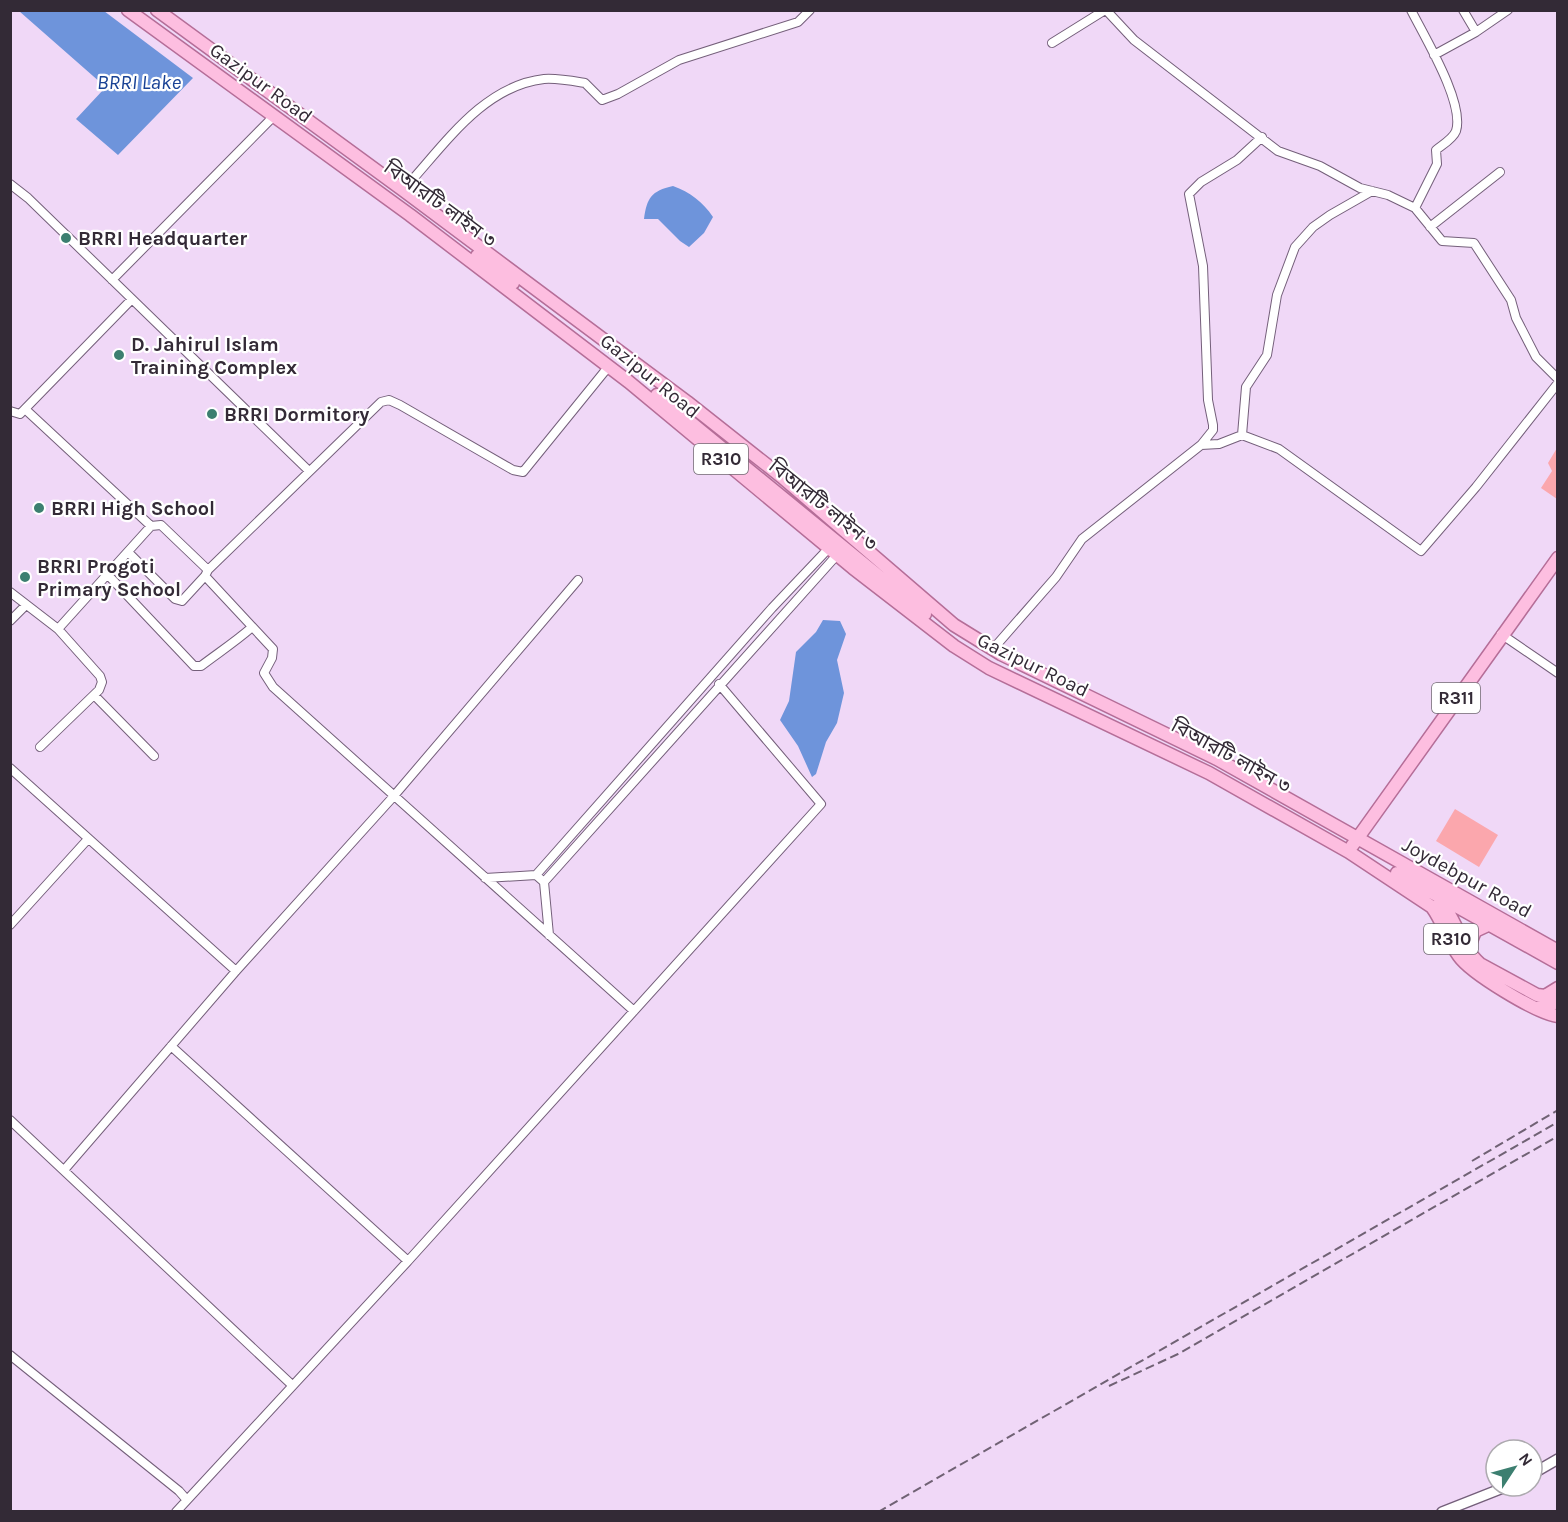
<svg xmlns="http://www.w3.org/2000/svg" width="1568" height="1522" font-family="Karla,'Noto Sans Bengali',sans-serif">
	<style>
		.green { fill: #fba7ad }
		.water { fill: #6e94db }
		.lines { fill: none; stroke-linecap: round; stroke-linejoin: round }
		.minor-casing { stroke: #745f7a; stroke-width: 10 }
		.tertiary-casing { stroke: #745f7a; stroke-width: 12 }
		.primary-casing { stroke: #b56e98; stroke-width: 15 }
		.minor { stroke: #fff; stroke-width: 8 }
		.tertiary { stroke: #fff; stroke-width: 9 }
		.primary { stroke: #fdbee0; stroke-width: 12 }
		.rail { stroke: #706274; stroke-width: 2; stroke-dasharray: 9 4.5; stroke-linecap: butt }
		.poi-dot { fill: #3c7f70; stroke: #fff; stroke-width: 2 }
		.labels { text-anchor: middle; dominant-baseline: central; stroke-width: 4.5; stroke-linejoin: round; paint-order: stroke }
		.shield { fill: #fff; stroke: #706a72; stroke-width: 1.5 }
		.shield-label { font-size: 18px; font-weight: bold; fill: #332a36 }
		.street-label { font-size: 20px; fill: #332a36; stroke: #fff }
		.poi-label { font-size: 20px; font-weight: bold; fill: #332a36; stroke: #fff; text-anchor: start }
		.water-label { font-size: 21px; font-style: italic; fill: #194295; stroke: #fff }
	</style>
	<rect width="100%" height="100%" fill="#f0d8f7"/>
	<!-- green -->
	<path class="green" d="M1557 448V499L1541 488 1552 471 1548 463Z
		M1455 809 1498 835 1479 867 1436 841Z"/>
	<!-- water -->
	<path class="water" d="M19 11H104L193 78 118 155 76 119 103 90 101 83Z
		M673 186C690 192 703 202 713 217L704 233 689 247 680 241 658 219H644C647 198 651 191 673 186Z
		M823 620 840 621 846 634 837 660 844 693 837 723 826 742 816 774 812 777 798 746 780 720 789 701 796 652 816 632Z"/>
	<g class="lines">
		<!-- minor casing -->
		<g class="minor-casing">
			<path id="minor" d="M1106 10 1134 40 1278 151 1320 166 1360 188 1388 195 1415 208 1442 241 1474 243 1511 300 1516 318 1536 357 1558 379
				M1411 10C1424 36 1465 103 1456 131 1453 139 1442 145 1436 150L1437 164 1415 208
				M1463 10 1476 32
				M1052 43 1105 10
				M1434 55 1476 32 1508 10
				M10 184 28 198 309 471
				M403 190C443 147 482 86 544 79 557 78 573 81 585 83L602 100 618 94 679 60 798 22 810 10
				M1430 227 1500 172
				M112 280 273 117
				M25 409 151 526
				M10 411 20 414 132 299
				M1242 435 1246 387 1267 355 1277 295 1295 247 1313 227 1330 215 1372 191
				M1201 445 1213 430V425L1208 400 1203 266 1189 194 1201 182 1237 160 1262 137
				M128 552 175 599 182 601 205 576
				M208 570 205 576 273 649 272 658 264 673 273 687 634 1011
				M108 575 194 666H201C218 653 235 642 251 628
				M10 592 58 629 100 676 102 682 99 690 40 747
				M10 621 26 605
				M58 629 151 526 161 525 208 570 381 402 389 400 400 405 513 470 523 472 609 366
				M1501 634 1558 673
				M993 649 1056 577 1082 539 1201 445 1219 444 1242 435 1279 449 1421 551 1476 487 1558 383
				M94 695 154 756
				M10 768 236 971
				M536 875 772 608 829 548
				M485 878 536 875 544 882 549 935
				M544 882 837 555
				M10 925 88 839
				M171 1046 408 1261 176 1512
				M10 1120 292 1385
				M65 1169 236 971 393 797 578 580
				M408 1261 821 804 719 684
				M10 1355 179 1491 186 1499"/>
		</g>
		<!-- tertiary casing -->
		<g class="tertiary-casing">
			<path id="tertiary" d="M1532 1474 1558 1459
				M1442 1512 1508 1486"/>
		</g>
		<!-- primary casing -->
		<g class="primary-casing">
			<path id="primary" d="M128 10 410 215 629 382 853 568 954 646 989 668 1209 773 1349 852 1432 907C1443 922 1448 941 1459 956 1471 973 1536 1013 1558 1016
				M157 10 403 190 687 402 782 477 954 625 1001 654 1217 759 1558 951
				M477 256 513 283
				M657 395 925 614
				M1352 846 1558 558
				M1397 873 1558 963
				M1440 900C1456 919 1461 948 1480 964L1537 995 1545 996 1558 988
				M1468 949 1475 931 1490 924
				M1537 1008 1558 1002"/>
		</g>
		<!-- minor -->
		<use href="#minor" class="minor"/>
		<!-- tertiary -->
		<use href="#tertiary" class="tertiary"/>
		<!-- primary -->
		<use href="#primary" class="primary"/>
		<!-- rail -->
		<path class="rail" d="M1472 1161 1558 1110
			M1109 1386 1178 1354 1558 1136
			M878 1512 1558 1122"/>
	</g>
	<!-- markers -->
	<g class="poi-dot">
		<circle cx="66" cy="238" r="6"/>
		<circle cx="119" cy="355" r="6"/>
		<circle cx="212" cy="414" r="6"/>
		<circle cx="39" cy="508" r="6"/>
		<circle cx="25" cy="577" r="6"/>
	</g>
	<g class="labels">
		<!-- shield labels -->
		<g class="shield">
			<rect x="694" y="444" width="54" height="30" rx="4.5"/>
			<rect x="1432" y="683" width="48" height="30" rx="4.5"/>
			<rect x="1424" y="924" width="54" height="30" rx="4.5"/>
		</g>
		<g class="shield-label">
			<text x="721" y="459">R310</text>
			<text x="1456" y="698">R311</text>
			<text x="1451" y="939">R310</text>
		</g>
		<!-- street labels -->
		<g class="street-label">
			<text transform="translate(261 83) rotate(36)">Gazipur Road</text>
			<text transform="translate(440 204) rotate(36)">বিআরটি লাইন ৩</text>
			<text transform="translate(650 376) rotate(39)">Gazipur Road</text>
			<text transform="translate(823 505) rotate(39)">বিআরটি লাইন ৩</text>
			<text transform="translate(1033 665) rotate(26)">Gazipur Road</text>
			<text transform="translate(1231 756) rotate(29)">বিআরটি লাইন ৩</text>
			<text transform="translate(1467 878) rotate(29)">Joydebpur Road</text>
		</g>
		<!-- poi labels -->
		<g class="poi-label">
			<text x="78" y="238">BRRI Headquarter</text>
			<text x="131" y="344">D. Jahirul Islam<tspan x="131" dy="23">Training Complex</tspan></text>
			<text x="224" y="414">BRRI Dormitory</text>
			<text x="51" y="508">BRRI High School</text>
			<text x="37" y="566">BRRI Progoti<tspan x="37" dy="23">Primary School</tspan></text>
		</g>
		<!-- water labels -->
		<g class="water-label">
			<text x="139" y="82">BRRI Lake</text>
		</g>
	</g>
	<!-- border -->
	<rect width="1568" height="1522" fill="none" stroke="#332a36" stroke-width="24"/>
	<!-- north arrow -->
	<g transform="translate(1514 1468) rotate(54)"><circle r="28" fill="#ffffff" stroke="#adaaaf" stroke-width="1.5"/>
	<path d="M0-4.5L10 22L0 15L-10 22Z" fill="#3c7f70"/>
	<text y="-9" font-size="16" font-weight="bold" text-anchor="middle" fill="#332a36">N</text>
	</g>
</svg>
